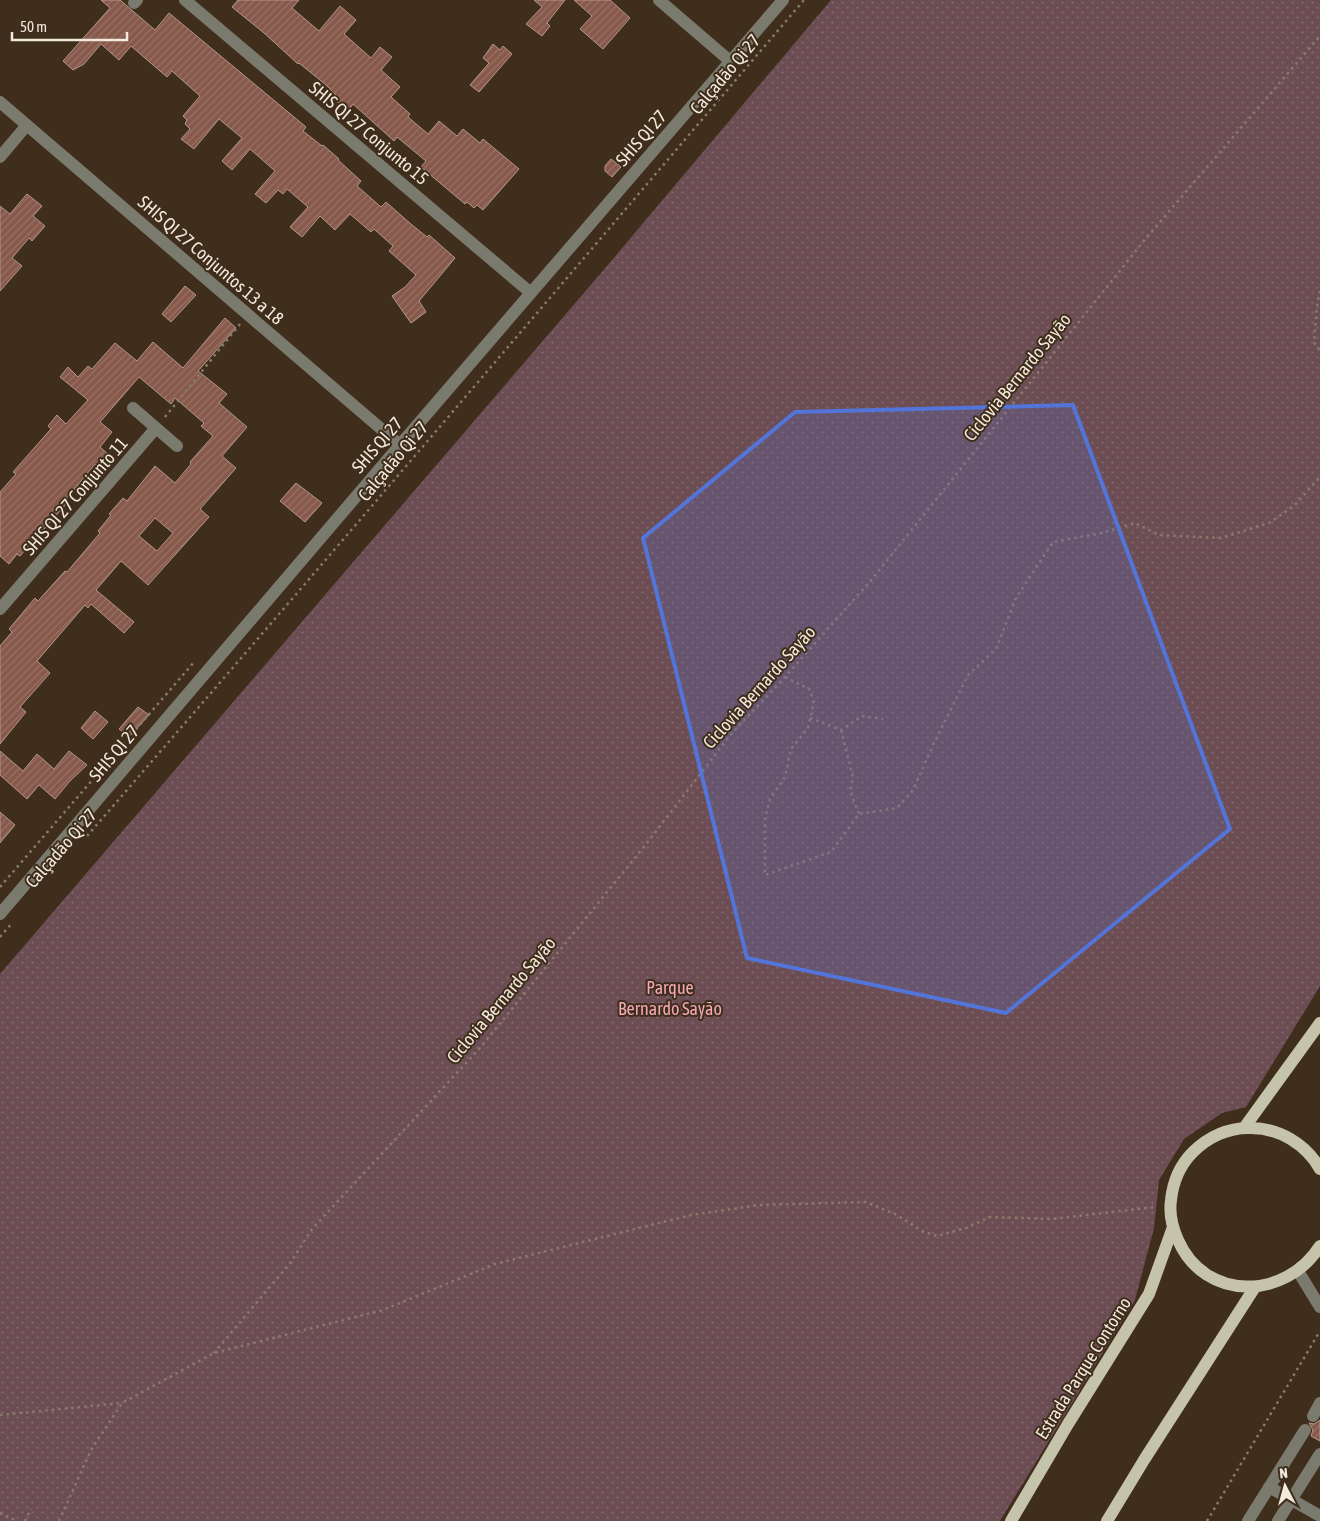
<svg xmlns="http://www.w3.org/2000/svg" width="1320" height="1521" font-family="'Asap Condensed',sans-serif">
	<style>
		.park { fill: url(#park-dots) }
		.building { fill: url(#building-hatch); stroke: #b5968d; fill-rule: evenodd }
		.lines { fill: none; stroke-linecap: round; stroke-linejoin: round }
		.path { stroke: #897b6b; stroke-width: 2.5; stroke-dasharray: 2.5 4; stroke-linecap: butt }
		.minor { stroke: #7b7a6e; stroke-width: 12 }
		.major { stroke: #c5c3aa; stroke-width: 12 }
		.marked { fill: #5375d9; fill-opacity: 0.2; stroke: #5375d9; stroke-width: 4; stroke-linejoin: round }
		.labels { text-anchor: middle; dominant-baseline: central; stroke-width: 4; stroke-linejoin: round; paint-order: stroke }
		.street-label { font-size: 18px; fill: #f4e9dd; stroke: #3e2e1b }
		.park-label { font-size: 18px; fill: #f4a6b8; stroke: #3e2e1b }
	</style>
	<defs>
		<pattern id="park-dots" width="8" height="8" patternUnits="userSpaceOnUse" patternTransform="scale(1.25)"><rect width="8" height="8" fill="#6c4d54"/><path d="M2 2h.1M6 6h.1" fill="none" stroke="#82676c" stroke-width="1.8" stroke-linecap="round"/></pattern>
		<pattern id="building-hatch" width="6" height="6" patternUnits="userSpaceOnUse" patternTransform="scale(1.25)"><rect width="6" height="6" fill="#86594b"/><path d="M-1 1l2-2M0 6l6-6M5 7l2-2" fill="none" stroke="#987164"/></pattern>
	</defs>
	<rect width="100%" height="100%" fill="#3e2e1b"/>
	<!-- park -->
	<path class="park" d="M831 0H1320V986L1246 1107 1222 1113 1184 1139 1159 1180 1154 1228 1135 1300 1000 1521H0V974L607 266Z"/>
	<!-- building -->
	<path class="building" d="M101 0H120L155 30 169 13 306 127 303 131 322 146 323 145 339 159 338 160 361 181 357 186 381 207 386 202 412 225 427 237 429 235 455 258 419 301 426 312 411 323 392 296 405 287 416 275 389 251 393 246 374 229 371 232 350 214 335 230 320 216 302 237 290 227 308 207 287 189 283 194 278 190 266 203 255 194 275 171 250 149 232 170 222 161 242 138 219 119 194 149 181 139 190 129 185 124 187 120 183 116 200 96 172 71 167 77 131 46 119 60 101 44 84 64 73 70 63 61 110 8Z
		M238 0H299L292 8 319 31 340 6 356 20 344 34 371 58 380 47 392 57 381 70 400 87 391 97 410 114 408 117 428 134 439 121 457 136 463 129 480 143 483 139 519 169 483 210 477 205 474 208 467 202 465 204 421 167 426 161 397 137 394 141 353 104 348 111 335 100 338 97 326 85 299 63 298 64 264 33 232 7Z
		M534 0H565L547 23 550 26 542 36 526 24 542 7Z
		M574 0H610L630 18 603 49 580 29 592 16Z
		M493 44 500 50 503 46 512 54 479 92 470 85 489 63 483 58Z
		M611 159 621 167 612 177 605 171V166Z
		M27 194 42 206 33 216 45 226 32 241 29 238 12 258 22 266 0 291V206L10 214Z
		M185 286 196 295 171 322 162 314Z
		M225 318 236 328 198 371 227 394 219 403 247 427 222 456 236 468 200 509 209 517 148 585 121 561 96 590 134 622 124 633 91 604 88 608 85 605 37 661 50 673 20 707 26 712 0 744V646L12 632 9 629 35 598 38 601 65 571 67 572 100 533 98 531 111 515 109 514 123 498 127 501 155 466 175 483 191 464 190 462 213 436 201 426 204 423 175 398 171 404 139 377 100 422 112 432 100 447 109 455 99 467 95 464 64 502 66 504 39 535 38 534 20 556 17 554 9 564 0 556V492L16 474 13 472 51 429 48 426 57 415 66 424 88 400 60 377 68 367 78 377 88 366 92 369 115 343 137 361 153 342 183 368ZM155 518 173 533 157 551 139 536Z
		M296 483 322 503 305 522 280 501Z
		M138 707 149 715 129 737 119 729Z
		M95 711 108 722 93 739 81 728Z
		M0 751 23 771 37 754 54 769 69 751 87 765 70 781 55 799 39 785 27 799 0 775Z
		M0 812 15 825 0 843Z
		M1320 1420V1441L1311 1436 1313 1430 1309 1423 1314 1424Z"/>
	<g class="lines">
		<!-- path -->
		<path class="path" d="M1320 291 1317 306 1314 342 1320 351
			M165 417 240 324
			M785 677 809 689 814 702 808 728 791 749 785 777 770 799 765 819V875L831 852 859 814 897 808 913 790 934 743 968 675 996 649 1016 598 1053 542 1102 533 1135 523 1159 535 1221 538 1269 523 1294 506 1320 477
			M810 718 841 730 862 716 883 719
			M841 730 853 777 850 791 859 814
			M87 836C328 559 566 279 804 0
			M0 887 195 661
			M0 937 12 923
			M214 1353 291 1262 312 1229 480 1048 643 848 732 733 785 677 873 578 1147 237 1320 36
			M0 1415 122 1403
			M0 1513 17 1521
			M25 1521 31 1509
			M59 1521 91 1450 122 1403 214 1353 383 1310 495 1264 691 1215 759 1205 866 1202 897 1215 922 1231 937 1236 966 1228 990 1217 1051 1219 1156 1207
			M1207 1521 1320 1331"/>
		<!-- minor -->
		<path class="minor" d="M185 0 531 293
			M659 0 730 61
			M134 3 137 0
			M0 102 400 445
			M0 157 27 125
			M133 408 177 446
			M0 609 156 428
			M0 914 400 445 783 0
			M1298 1271 1320 1307
			M1313 1416 1320 1403
			M1269 1487 1320 1516
			M1248 1521 1305 1430
			M1278 1521 1320 1454"/>
		<!-- major -->
		<path class="major" d="M1244 1128 1320 1023
			M1320 1169C1306 1144 1279 1128 1251 1128 1229 1127 1208 1137 1193 1152 1180 1165 1173 1181 1171 1200 1169 1214 1172 1227 1178 1240 1205 1302 1286 1300 1320 1246
			M1011 1521 1068 1424 1149 1294 1173 1227
			M1107 1521 1144 1460 1255 1287"/>
	</g>
	<!-- marked area -->
	<path class="marked" d="M1073 405 1230 829 1006 1013 747 958 643 538 795 412Z"/>
	<g class="labels">
		<!-- street labels -->
		<g class="street-label">
			<text transform="translate(725 74) rotate(-50)">Calçadão Qi 27</text>
			<text transform="translate(369 133) rotate(40)">SHIS QI 27 Conjunto 15</text>
			<text transform="translate(641 138) rotate(-49)">SHIS QI 27</text>
			<text transform="translate(211 260) rotate(41)">SHIS QI 27 Conjuntos 13 a 18</text>
			<text transform="translate(1017 377) rotate(-51)">Ciclovia Bernardo Sayão</text>
			<text transform="translate(377 445) rotate(-49)">SHIS QI 27</text>
			<text transform="translate(393 461) rotate(-50)">Calçadão Qi 27</text>
			<text transform="translate(75 496) rotate(-49)">SHIS QI 27 Conjunto 11</text>
			<text transform="translate(759 687) rotate(-48)">Ciclovia Bernardo Sayão</text>
			<text transform="translate(114 753) rotate(-50)">SHIS QI 27</text>
			<text transform="translate(61 848) rotate(-49)">Calçadão Qi 27</text>
			<text transform="translate(501 1000) rotate(-50)">Ciclovia Bernardo Sayão</text>
			<text transform="translate(1083 1368) rotate(-58)">Estrada Parque Contorno</text>
		</g>
		<!-- park labels -->
		<g class="park-label">
			<text x="670" y="987">Parque<tspan x="670" dy="21">Bernardo Sayão</tspan></text>
		</g>
	</g>
	<!-- north arrow -->
	<g transform="translate(1285 1486) rotate(354)" stroke="#3e2e1b" stroke-width="4" paint-order="stroke">
	<path d="M0-4L9 19L0 12L-9 19Z" fill="#f4e9dd"/>
	<text y="-8" font-size="14" font-weight="bold" text-anchor="middle" fill="#f4e9dd">N</text>
	</g>
	<!-- scale -->
	<path d="M12 32v8h115v-8" fill="none" stroke="#f4e9dd" stroke-width="2.5"/>
	<text x="20" y="32" font-size="15" fill="#f4e9dd" stroke="#3e2e1b" stroke-width="4" paint-order="stroke">50 m</text>
</svg>
